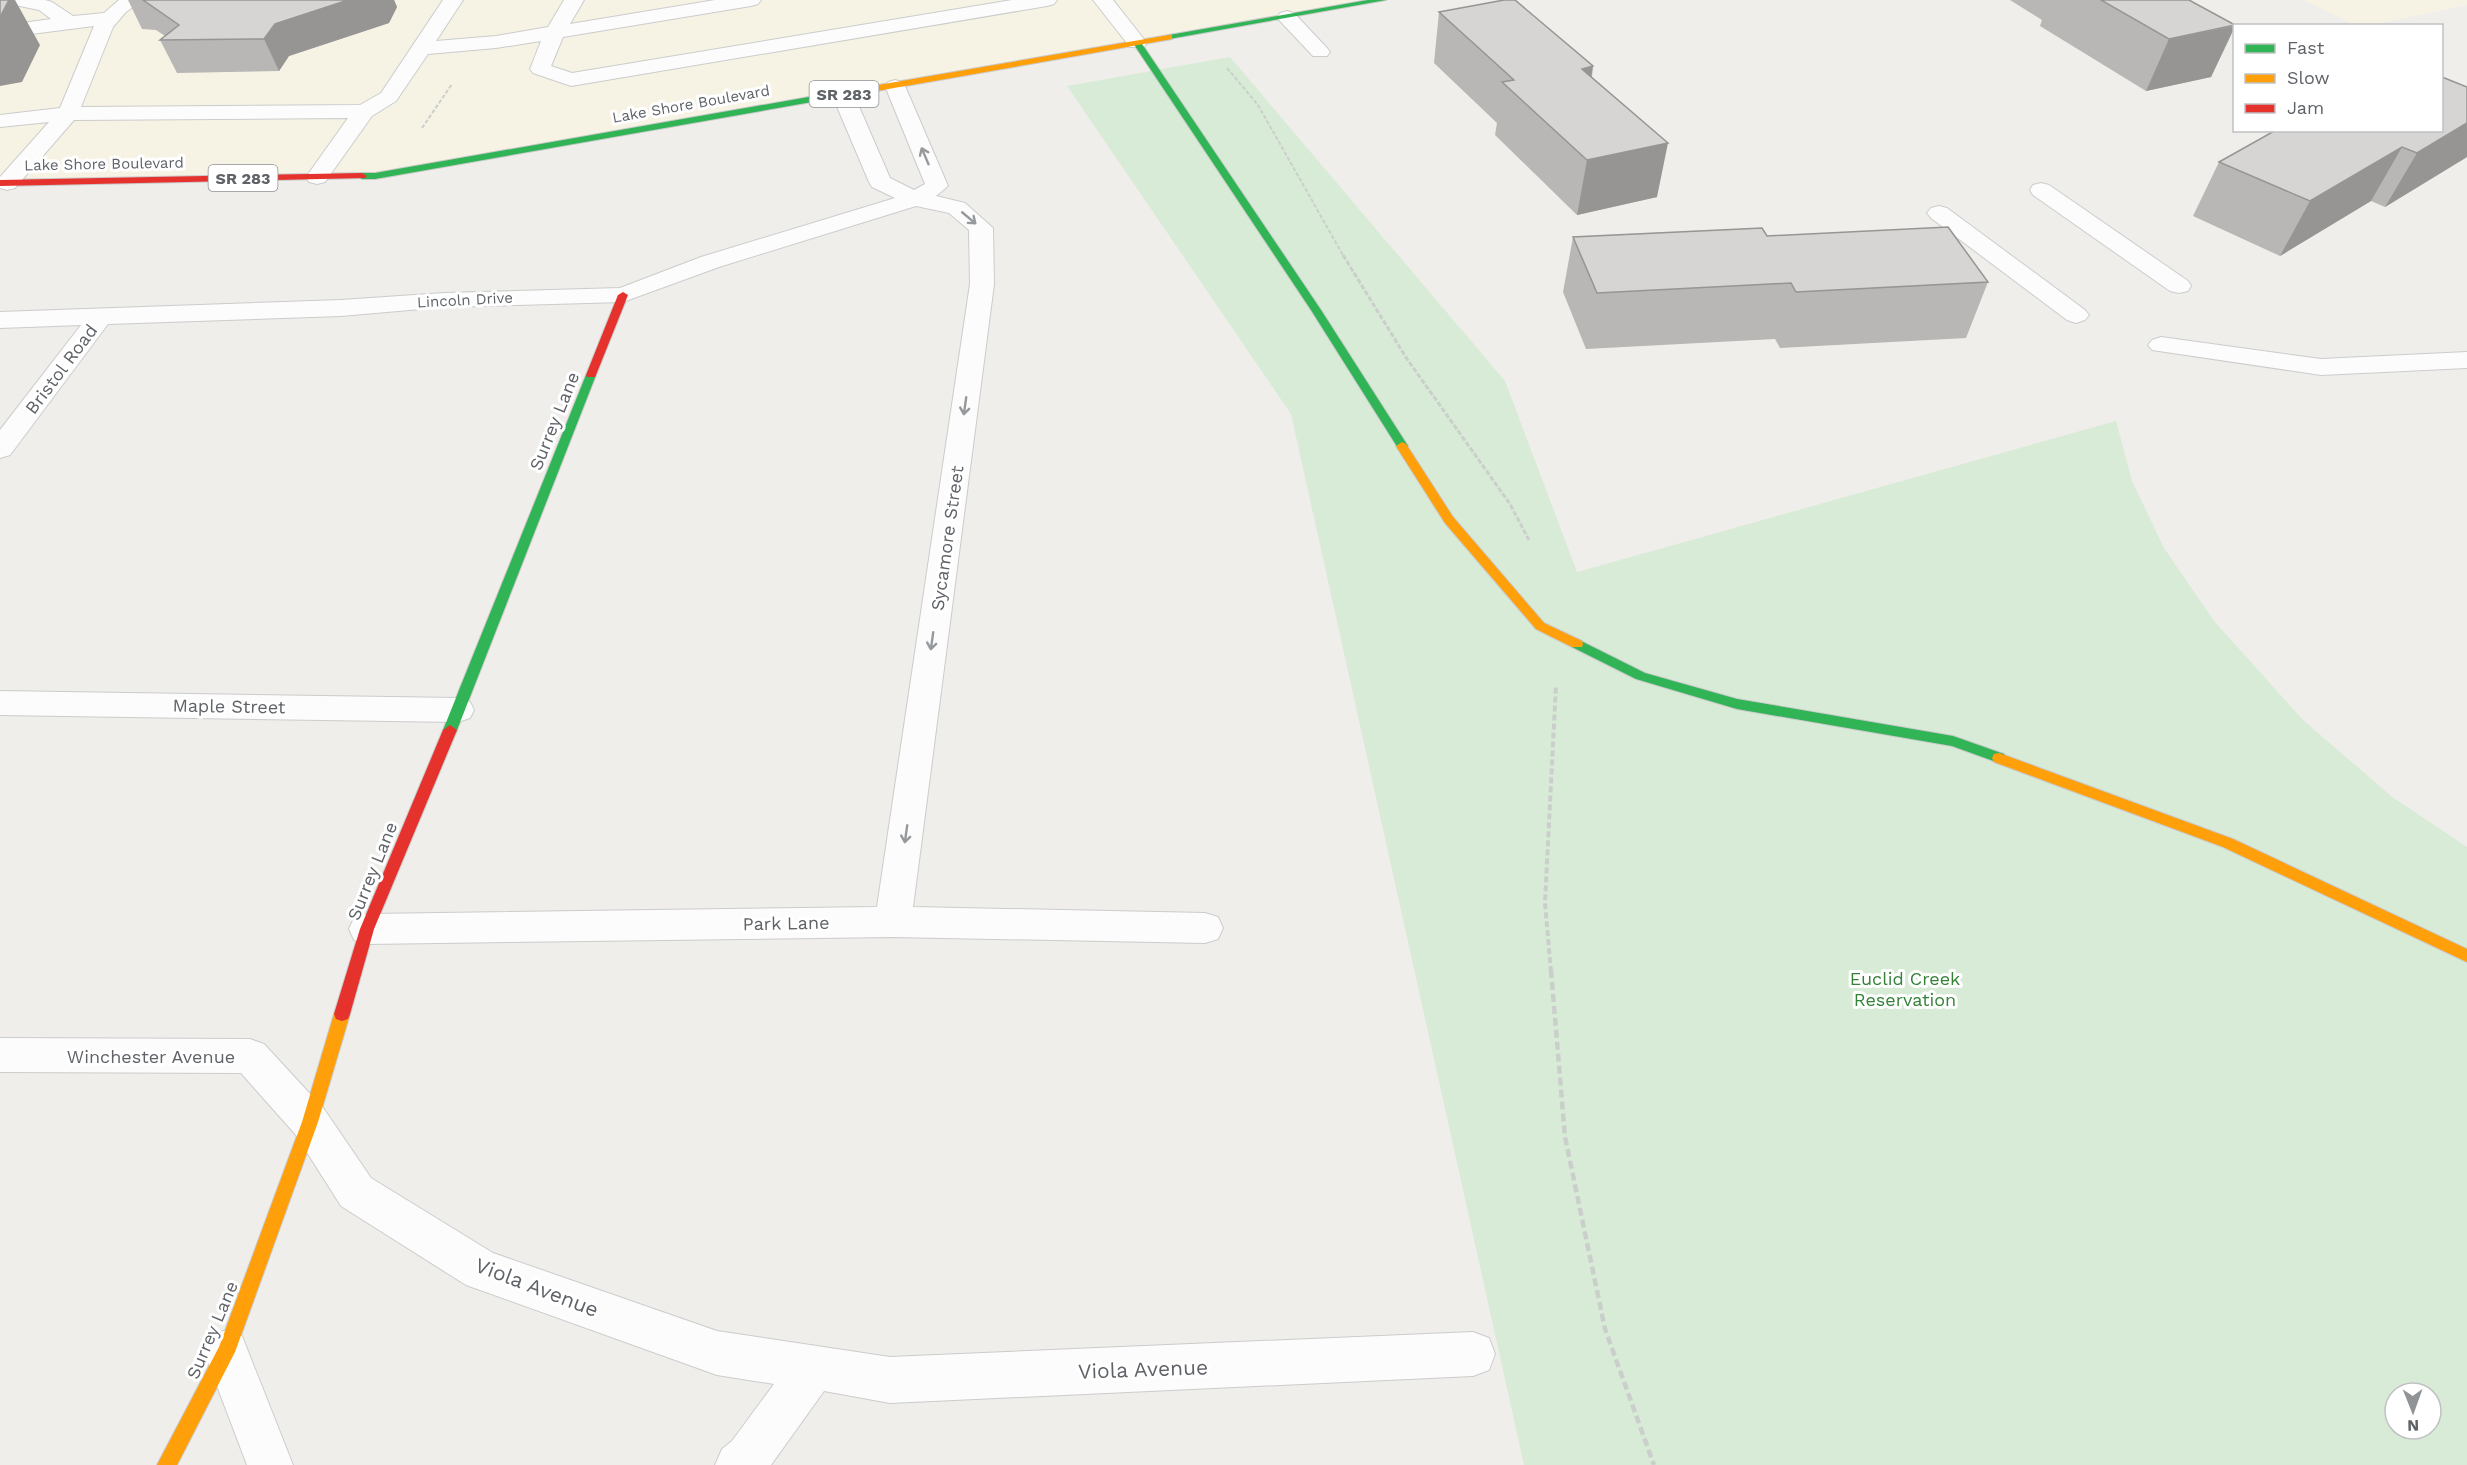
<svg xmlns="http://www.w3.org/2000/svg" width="2467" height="1465" font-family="'Work Sans',sans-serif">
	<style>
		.commercial { fill: #f7f3e4 }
		.green { fill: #d8ebd6; fill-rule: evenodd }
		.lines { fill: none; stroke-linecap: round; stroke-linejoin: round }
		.lane-casing { stroke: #cbcccc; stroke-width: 2 }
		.street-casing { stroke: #cbcccc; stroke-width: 2 }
		.fast-casing { stroke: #cacacb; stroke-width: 2 }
		.slow-casing { stroke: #cacacb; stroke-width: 2 }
		.jam-casing { stroke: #cacacb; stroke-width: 2 }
		.path-far3 { stroke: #cacfcc; stroke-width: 2; stroke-dasharray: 4 2; stroke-linecap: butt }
		.path-far2 { stroke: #cacfcc; stroke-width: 3; stroke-dasharray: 5 2; stroke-linecap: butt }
		.path-far1 { stroke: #cacfcc; stroke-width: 4; stroke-dasharray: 6 3; stroke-linecap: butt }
		.path { stroke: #cacfcc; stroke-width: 4.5; stroke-dasharray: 8 4; stroke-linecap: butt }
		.lane { fill: #fdfcfc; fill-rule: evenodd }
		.street { fill: #fdfcfc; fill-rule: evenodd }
		.fast { fill: #30b455; fill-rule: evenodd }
		.slow { fill: #ff9f0a; fill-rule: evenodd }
		.jam { fill: #e5322d; fill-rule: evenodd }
		.wall { fill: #b8b7b5 }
		.shaded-wall { fill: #969594 }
		.building { fill: #d6d5d3; stroke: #969594; stroke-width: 1.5 }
		.oneway { stroke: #96999c }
		.labels { text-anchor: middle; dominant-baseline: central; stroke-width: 6; stroke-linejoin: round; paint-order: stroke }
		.far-street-label { font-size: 15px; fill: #5f6368; stroke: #fff }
		.shield { fill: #fff; stroke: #8f9295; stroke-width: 1.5 }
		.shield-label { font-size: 16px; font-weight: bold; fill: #5f6368 }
		.street-label { font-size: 18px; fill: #5f6368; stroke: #fff }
		.park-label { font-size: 18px; fill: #348238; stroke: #fff }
		.near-street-label { font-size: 21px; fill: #5f6368; stroke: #fff }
	</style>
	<rect width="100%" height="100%" fill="#efeeea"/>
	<!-- commercial -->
	<path class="commercial" d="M0 0H1382L375 176 0 183Z
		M2304 0H2467V5L2372 25 2357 26Z"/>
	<!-- green -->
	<path class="green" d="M1230 57 1505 381 1577 572 2116 421 2132 481 2164 548 2214 621 2303 720 2391 796 2467 847V1465H1524L1291 414 1067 86ZM2395 1393H2431V1429H2395Z"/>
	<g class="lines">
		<!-- lane casing -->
		<g class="lane-casing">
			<path id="lane" d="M7 0H45L52 2 73 16 104 13 119 0H143L126 12 113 27 81 107 360 105 381 93 443 0H463L436 41 496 36 548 27 564 0H584L570 24 715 0H761L758 4 751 6 563 37 551 66 572 73 1012 0H1057L1054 4 1047 6 571 86 533 73 530 69 541 41 496 48 428 54 396 101 372 116 325 182 317 184 309 182 306 177 348 118 74 120 15 188 7 190 0 188V177L49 122 0 127V115L60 108 94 26 0 38V26L51 19 39 10 10 4Z
				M1093 0H1113L1147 43 1144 47H1130Z
				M1287 11 1294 13 1327 48 1330 52 1327 56H1313L1280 21 1277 17 1280 13Z
				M2041 183 2049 185 2188 281 2191 286 2188 291 2179 293 2170 291 2033 195 2030 190 2033 185Z
				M1939 206 1947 208 2085 310 2089 315 2085 320 2076 323 2067 320 1931 218 1927 213 1931 208Z"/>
		</g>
		<!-- street casing -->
		<g class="street-casing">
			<path id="street" d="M895 80 902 82 905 86 948 186 936 196 965 203 993 228 994 284 913 907 1205 913 1218 917 1223 928 1218 939 1205 943 893 937 367 944 354 940 349 929 354 918 367 914 877 907 970 284 969 230 949 213 916 206 719 267 623 302 444 307 341 316 108 324 10 455 0 458V430L81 325 0 328V312L341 300 444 293 620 288 701 257 895 198 872 187 869 182 832 95 836 91 843 89 850 91 854 95 890 178 914 190 925 184 885 86 888 82Z
				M2161 337 2321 359 2467 352V368L2321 375 2152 350 2148 345 2152 340Z
				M0 691 458 698 470 702 474 710 470 718 458 722 0 715Z
				M0 1038 250 1039 264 1044 324 1109 371 1178 493 1253 717 1331 890 1357 1473 1332 1489 1338 1495 1354 1489 1370 1473 1376 890 1403 824 1391 771 1465H715L722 1449 732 1441 774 1384 717 1375 466 1285 341 1206 296 1135 241 1073 0 1072Z
				M226 1330 242 1336 293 1465H247L204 1352 210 1336Z"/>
		</g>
		<!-- fast casing -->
		<g class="fast-casing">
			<path id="fast" d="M1368 0H1386L1169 39 1165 37 1169 35Z
				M1134 41H1140L1321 310 1408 446 1406 448H1398L1311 310 1133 43Z
				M820 95 824 98 823 100 375 179H362L357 176 362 173H375Z
				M591 372 596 375 457 730 455 734H445L443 730 586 375Z
				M1577 639 1645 673 1737 699 1953 736 2004 754 2006 758 2004 762 1999 763 1952 746 1737 709 1636 679 1572 647 1571 644 1572 641Z"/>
		</g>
		<!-- slow casing -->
		<g class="slow-casing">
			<path id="slow" d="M1169 35H1172V39L820 101 816 98 820 95Z
				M1402 442 1406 444 1453 517 1544 623 1582 641 1583 644 1582 647H1572L1536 629 1445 523 1396 446Z
				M1999 753 2233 839 2467 949V962L2223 847 1994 762 1992 758 1994 754Z
				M342 1007 348 1009 350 1014 318 1122 235 1352 177 1465H157L219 1347 302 1122 334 1014 336 1009Z"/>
		</g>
		<!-- jam casing -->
		<g class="jam-casing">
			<path id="jam" d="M362 173 367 176 365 178 0 186V180Z
				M623 292 628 295 596 375 595 377H587L586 375 618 295Z
				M450 725 457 730 374 929 350 1014 348 1019 342 1021 336 1019 334 1014 360 929 443 730Z"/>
		</g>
		<!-- path-far3 -->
		<path class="path-far3" d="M1227 68 1258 105 1344 257
			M422 128 452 84"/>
		<!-- path-far2 -->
		<path class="path-far2" d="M1343 255 1407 359 1510 504 1529 540"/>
		<!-- path-far1 -->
		<path class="path-far1" d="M1551 972 1545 903 1556 685"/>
		<!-- path -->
		<path class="path" d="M1551 970 1565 1137 1605 1329 1654 1465"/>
		<!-- lane -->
		<use href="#lane" class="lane"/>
		<!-- street -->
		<use href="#street" class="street"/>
		<!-- fast -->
		<use href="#fast" class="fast"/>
		<!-- slow -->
		<use href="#slow" class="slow"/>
		<!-- jam -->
		<use href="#jam" class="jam"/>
	</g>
	<!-- wall -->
	<path class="wall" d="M128 0H394L397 7 389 23 289 56 279 71 177 73 160 40 165 36 156 30 142 29Z
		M2010 0H2189L2235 26V27L2211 77 2146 91 2040 26 2042 20Z
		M1439 12 1593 66 1592 77 1657 197 1577 215 1495 135 1497 123 1434 63Z
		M2467 87V157L2385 207 2371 201 2280 256 2193 216 2219 162Z
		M1767 236 1988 282 1966 338 1780 348 1775 339 1586 349 1563 292 1573 237Z"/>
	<!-- shaded-wall -->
	<path class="shaded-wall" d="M9 0H15L40 45 22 82 0 86V17Z
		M348 0H394L397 7 389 23 289 56 279 71 264 39 275 24Z
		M2235 26 2211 77 2146 91 2169 39Z
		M1593 66 1584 119 1582 69Z
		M2467 123V157L2385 207 2417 153Z
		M1668 143 1657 197 1577 215 1587 160Z
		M2402 147 2371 201 2280 256 2310 201Z"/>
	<!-- building -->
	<path class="building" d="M0 0H9L0 17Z
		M143 0H348L275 24 264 39 160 40 179 25Z
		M1504 0H1515L1593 66 1582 69 1668 143 1587 160 1502 82 1514 80 1439 12Z
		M2101 0H2189L2235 25 2169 39Z
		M2442 77 2467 87V123L2417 153 2402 147 2310 201 2219 162 2276 130H2442Z
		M1948 227 1988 282 1796 292 1791 283 1597 293 1573 237 1762 228 1767 236Z"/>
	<!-- one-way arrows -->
	<defs><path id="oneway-shaft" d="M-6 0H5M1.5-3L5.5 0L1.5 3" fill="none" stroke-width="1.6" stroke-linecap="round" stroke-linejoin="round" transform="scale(1.5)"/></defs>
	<g class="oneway">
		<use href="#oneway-shaft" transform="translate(925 156) rotate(-113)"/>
		<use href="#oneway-shaft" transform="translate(969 218) rotate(40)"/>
		<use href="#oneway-shaft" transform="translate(965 406) rotate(98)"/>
		<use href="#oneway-shaft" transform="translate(932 641) rotate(98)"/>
		<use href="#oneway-shaft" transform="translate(906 834) rotate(98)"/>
	</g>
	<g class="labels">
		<!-- far-street labels -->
		<g class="far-street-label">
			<text transform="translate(691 104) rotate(-10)">Lake Shore Boulevard</text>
			<text transform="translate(104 164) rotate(-1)">Lake Shore Boulevard</text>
			<text transform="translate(465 300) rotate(-3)">Lincoln Drive</text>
		</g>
		<!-- shield labels -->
		<g class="shield">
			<rect x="809.5" y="81" width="69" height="26" rx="4.5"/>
			<rect x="208.5" y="165" width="69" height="26" rx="4.5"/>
		</g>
		<g class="shield-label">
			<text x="844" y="94">SR 283</text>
			<text x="243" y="178">SR 283</text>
		</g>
		<!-- street labels -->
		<g class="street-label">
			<text transform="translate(61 369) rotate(-53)">Bristol Road</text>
			<text transform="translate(554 421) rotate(-68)">Surrey Lane</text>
			<text transform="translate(947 538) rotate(-82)">Sycamore Street</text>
			<text transform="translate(229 706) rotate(1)">Maple Street</text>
			<text transform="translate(372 871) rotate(-68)">Surrey Lane</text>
			<text transform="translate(786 923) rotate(-1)">Park Lane</text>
			<text x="151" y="1056">Winchester Avenue</text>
			<text transform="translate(212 1330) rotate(-67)">Surrey Lane</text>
		</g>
		<!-- park labels -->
		<g class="park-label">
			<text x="1905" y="978">Euclid Creek<tspan x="1905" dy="21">Reservation</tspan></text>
		</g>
		<!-- near-street labels -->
		<g class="near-street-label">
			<text transform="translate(537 1287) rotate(21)">Viola Avenue</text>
			<text transform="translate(1143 1369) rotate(-2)">Viola Avenue</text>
		</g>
	</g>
	<!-- legend -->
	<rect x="2233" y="24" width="210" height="108" fill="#ffffff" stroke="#bfc1c3" stroke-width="1.5"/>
	<rect x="2245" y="44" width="30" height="9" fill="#30b455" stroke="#bfc1c3" stroke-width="1.5"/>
	<text x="2287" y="54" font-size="18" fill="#5f6368">Fast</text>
	<rect x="2245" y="74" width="30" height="9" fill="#ff9f0a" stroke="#bfc1c3" stroke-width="1.5"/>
	<text x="2287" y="84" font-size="18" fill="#5f6368">Slow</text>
	<rect x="2245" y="104" width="30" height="9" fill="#e5322d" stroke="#bfc1c3" stroke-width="1.5"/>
	<text x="2287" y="114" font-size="18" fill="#5f6368">Jam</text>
	<!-- north arrow -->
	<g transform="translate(2413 1411) rotate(179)"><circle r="28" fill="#ffffff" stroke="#bfc1c3" stroke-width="1.5"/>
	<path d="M0-4.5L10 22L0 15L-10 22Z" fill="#919496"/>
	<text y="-9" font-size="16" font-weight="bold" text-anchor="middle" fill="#5f6368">N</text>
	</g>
</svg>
